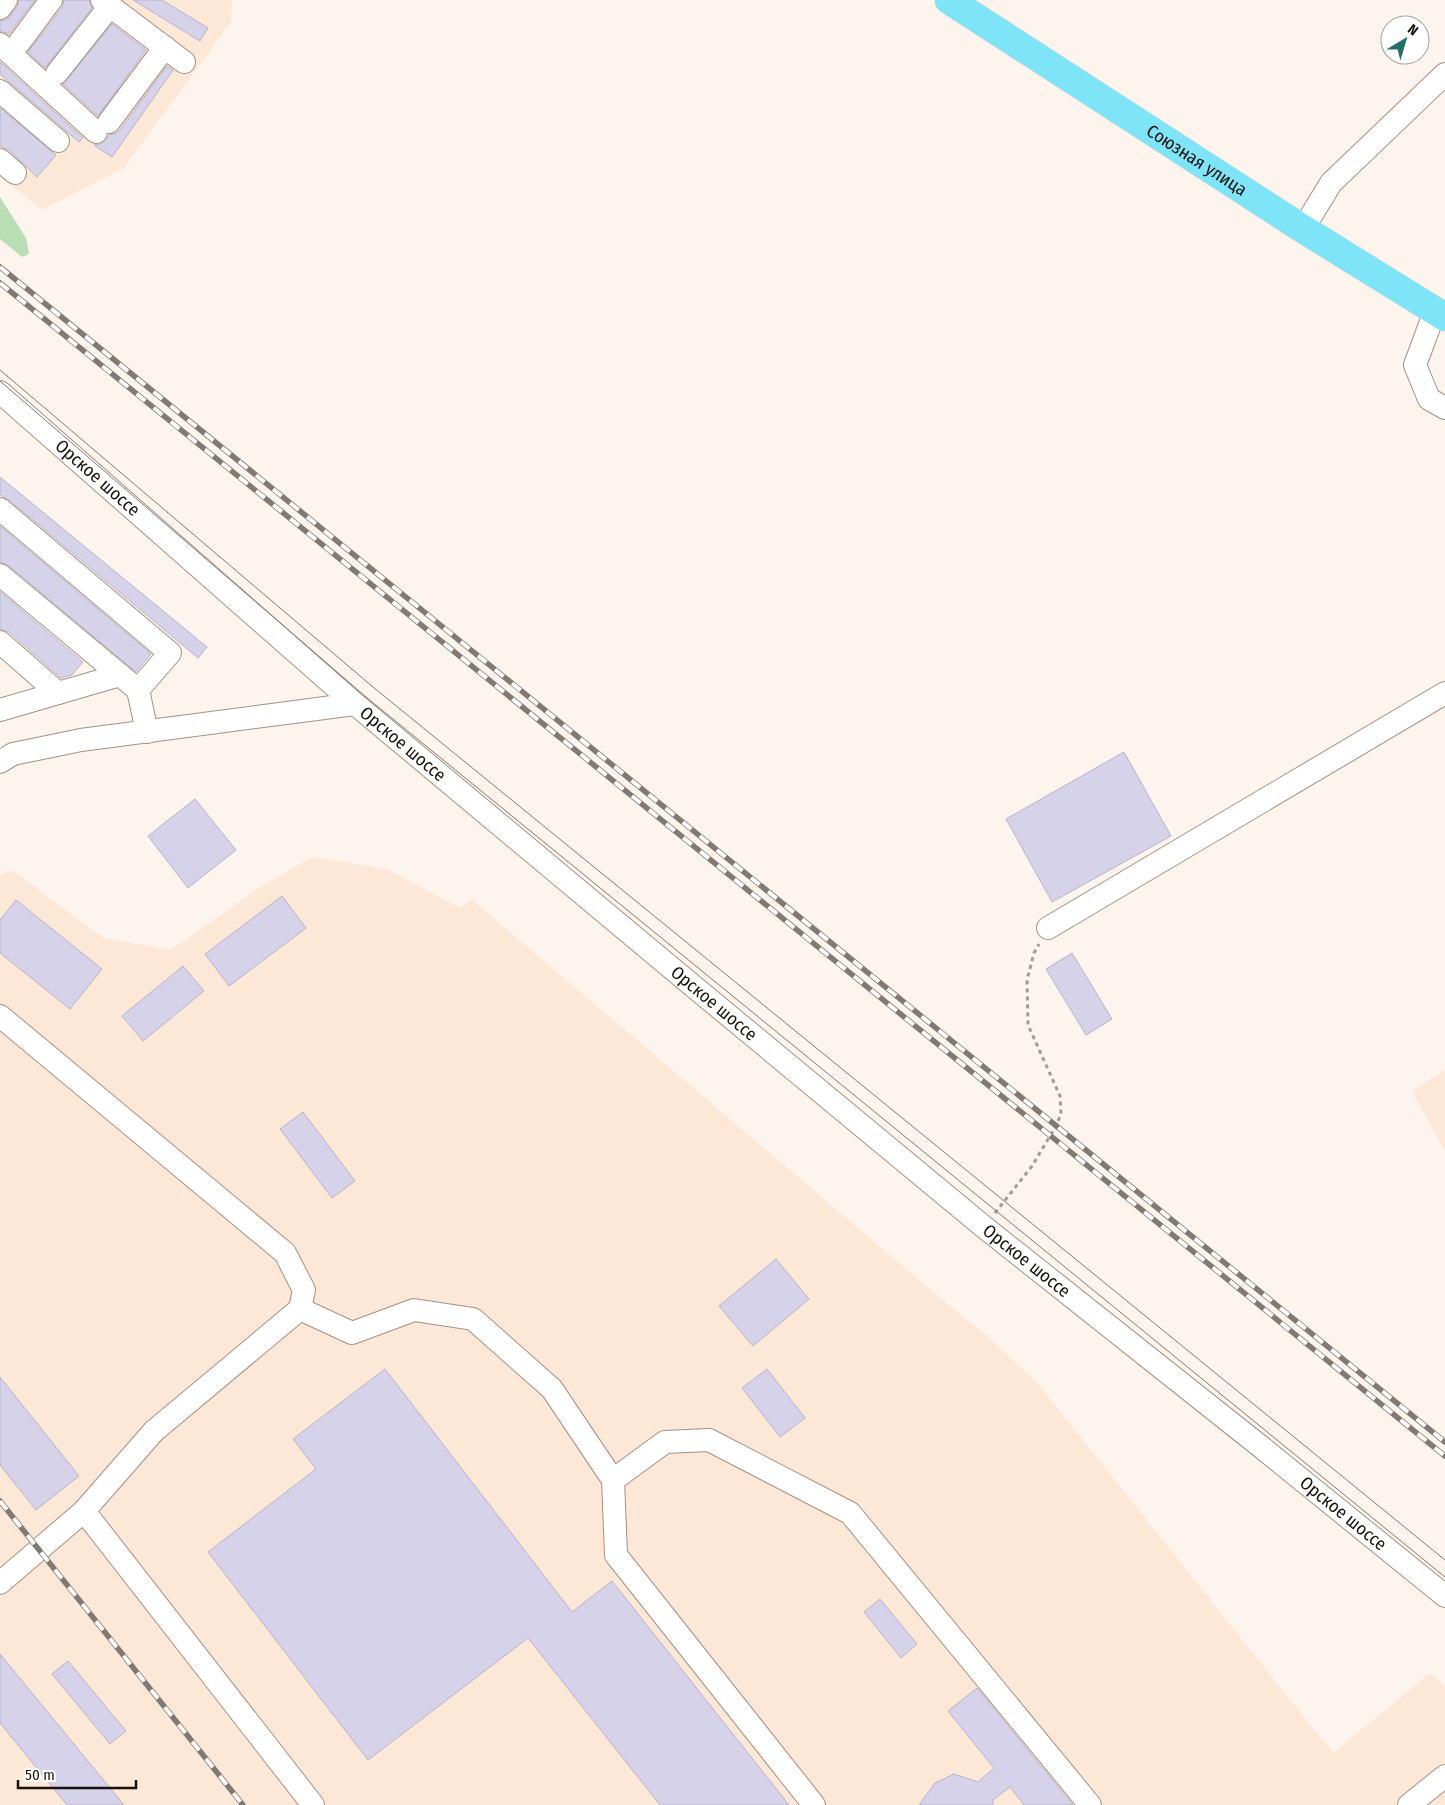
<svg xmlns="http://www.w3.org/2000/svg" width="1445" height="1805" font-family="'Fira Sans Condensed',sans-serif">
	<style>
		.built { fill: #fde7d7 }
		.green { fill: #badeb4 }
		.building { fill: #d5d2e9; stroke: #b6b3c9 }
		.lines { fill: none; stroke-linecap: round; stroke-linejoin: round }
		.minor-casing { stroke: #a59183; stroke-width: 24 }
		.major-casing { stroke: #d5d4d3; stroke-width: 29 }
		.path { stroke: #a29a94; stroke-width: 3; stroke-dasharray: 4 4; stroke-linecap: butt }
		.minor { stroke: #fff; stroke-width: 22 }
		.major { stroke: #7de5f7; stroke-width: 28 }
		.tram { stroke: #817973; stroke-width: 1 }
		.rail-casing { stroke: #817973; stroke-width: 5.5 }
		.rail { stroke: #fff; stroke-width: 4; stroke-dasharray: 11; stroke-linecap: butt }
		.labels { text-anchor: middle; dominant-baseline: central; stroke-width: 4; stroke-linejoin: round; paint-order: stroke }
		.street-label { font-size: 18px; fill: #18110c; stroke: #fff }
	</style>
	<rect width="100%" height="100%" fill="#fdf4ee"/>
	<!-- built -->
	<path class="built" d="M0 0H232L231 22 124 168 42 210 0 176Z
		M312 857 387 869 460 908 471 899 951 1307 986 1335 1039 1385 1333 1753 1429 1674 1445 1685V1805H0V875L12 870 103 938 171 950 265 884Z
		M1445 1070V1151L1412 1091Z"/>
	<!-- green -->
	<path class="green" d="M0 197 26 238 29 254 22 257 0 239Z"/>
	<!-- building -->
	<path class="building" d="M19 0H35L9 34 0 31V21L6 20 10 16 17 7Z
		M64 0H89L92 8 45 68 28 52 62 8Z
		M133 0H162L208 28 200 41Z
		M112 24 146 50 98 116 63 84Z
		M0 62 83 138 79 142 0 74Z
		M167 66 173 70 112 157 94 145 100 144 106 140 109 135 115 134 120 130Z
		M0 108 56 155 37 177 9 150 0 146Z
		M0 477 207 647 198 658 8 499 0 495Z
		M0 526 151 654 136 672 8 565 0 562Z
		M0 592 83 662 72 675 61 678 9 632 0 629Z
		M1124 752 1171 836 1052 902 1006 819Z
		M195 799 236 850 188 888 148 836Z
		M282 896 306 928 229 986 205 954Z
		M16 900 102 969 70 1009 0 953V920Z
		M1072 953 1112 1019 1086 1035 1046 969Z
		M183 966 204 991 143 1041 122 1016Z
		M303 1112 355 1181 332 1198 280 1129Z
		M776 1259 809 1299 753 1346 719 1306Z
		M385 1369 572 1612 612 1581 789 1805H660L528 1638 368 1760 208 1552 316 1469 293 1439Z
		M767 1369 805 1418 780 1437 742 1388Z
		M0 1377 79 1476 36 1510 0 1465Z
		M880 1599 917 1644 901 1658 864 1612Z
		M0 1654 124 1805H67L0 1723Z
		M68 1661 126 1731 110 1744 52 1674Z
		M977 1688 1054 1782 1073 1805H1024L1010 1787 993 1800V1805H919L935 1783 954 1774 978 1782 994 1768 948 1711Z"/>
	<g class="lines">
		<!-- minor casing -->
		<g class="minor-casing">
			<g id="minor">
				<path d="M102 0 184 62"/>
				<path d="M0 8 6 0"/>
				<path d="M19 43 51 0"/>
				<path d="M0 44 96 132"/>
				<path d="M57 73 110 6"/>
				<path d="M0 91 58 141"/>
				<path d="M109 122 165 47"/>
				<path d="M0 160 15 173"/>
				<path d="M1303 229 1331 183 1445 74"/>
				<path d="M1435 311 1415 365 1429 399 1445 408"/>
				<path id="s1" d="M0 392 355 704 687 981 984 1227 1260 1446 1445 1596"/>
				<path d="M0 509 170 653 138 690"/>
				<path d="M0 575 138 690 147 732"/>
				<path d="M0 642 58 693"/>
				<path d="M0 710 120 675"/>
				<path d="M0 762 13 754 81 740 355 704"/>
				<path d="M1048 928 1445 693"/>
				<path d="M0 1016 285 1253 304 1290 300 1309 154 1431 84 1511 0 1583"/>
				<path d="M300 1309 352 1333 414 1310 473 1319 552 1389 613 1480 616 1555 814 1805"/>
				<path d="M613 1480 665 1442 709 1440 850 1513 1090 1805"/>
				<path d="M84 1511 313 1805"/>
				<path d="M1409 1805 1445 1776"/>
			</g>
		</g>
		<!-- major casing -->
		<g class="major-casing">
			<g id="major">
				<path id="s2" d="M949 0 1303 229 1445 317"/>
			</g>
		</g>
		<!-- path -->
		<path class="path" d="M995 1213 1032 1166 1056 1126 1061 1114 1060 1096 1028 1025 1027 980 1034 953 1039 944"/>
		<!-- minor -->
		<use href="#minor" class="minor"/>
		<!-- major -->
		<use href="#major" class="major"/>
		<!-- tram -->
		<path class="tram" d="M0 370 373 687 1445 1560
			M0 381 366 697 1445 1577"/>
		<!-- rail casing -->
		<g class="rail-casing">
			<path id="rail" d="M0 267 1445 1442
				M0 283 1445 1456
				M0 1501 243 1805"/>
		</g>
		<!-- rail -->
		<use href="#rail" class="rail"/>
	</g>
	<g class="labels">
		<!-- street labels -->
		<g class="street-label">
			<text stroke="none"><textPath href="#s2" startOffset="295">Союзная улица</textPath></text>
			<text stroke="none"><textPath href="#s1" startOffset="130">Орское шоссе</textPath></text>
			<text stroke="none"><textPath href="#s1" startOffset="535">Орское шоссе</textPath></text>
			<text stroke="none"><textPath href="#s1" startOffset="940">Орское шоссе</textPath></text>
			<text stroke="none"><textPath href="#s1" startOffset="1345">Орское шоссе</textPath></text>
			<text stroke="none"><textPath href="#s1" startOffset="1750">Орское шоссе</textPath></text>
		</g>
	</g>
	<!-- north arrow -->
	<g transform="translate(1405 40) rotate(38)"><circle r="24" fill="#ffffff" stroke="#a3a09e"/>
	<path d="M0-4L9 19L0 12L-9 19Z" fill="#266f69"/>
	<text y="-8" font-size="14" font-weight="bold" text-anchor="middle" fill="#18110c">N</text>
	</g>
	<!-- scale -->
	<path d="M18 1780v8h118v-8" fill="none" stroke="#18110c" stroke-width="2.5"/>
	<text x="25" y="1780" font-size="15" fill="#18110c" stroke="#ffffff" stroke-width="4" paint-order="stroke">50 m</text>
</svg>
